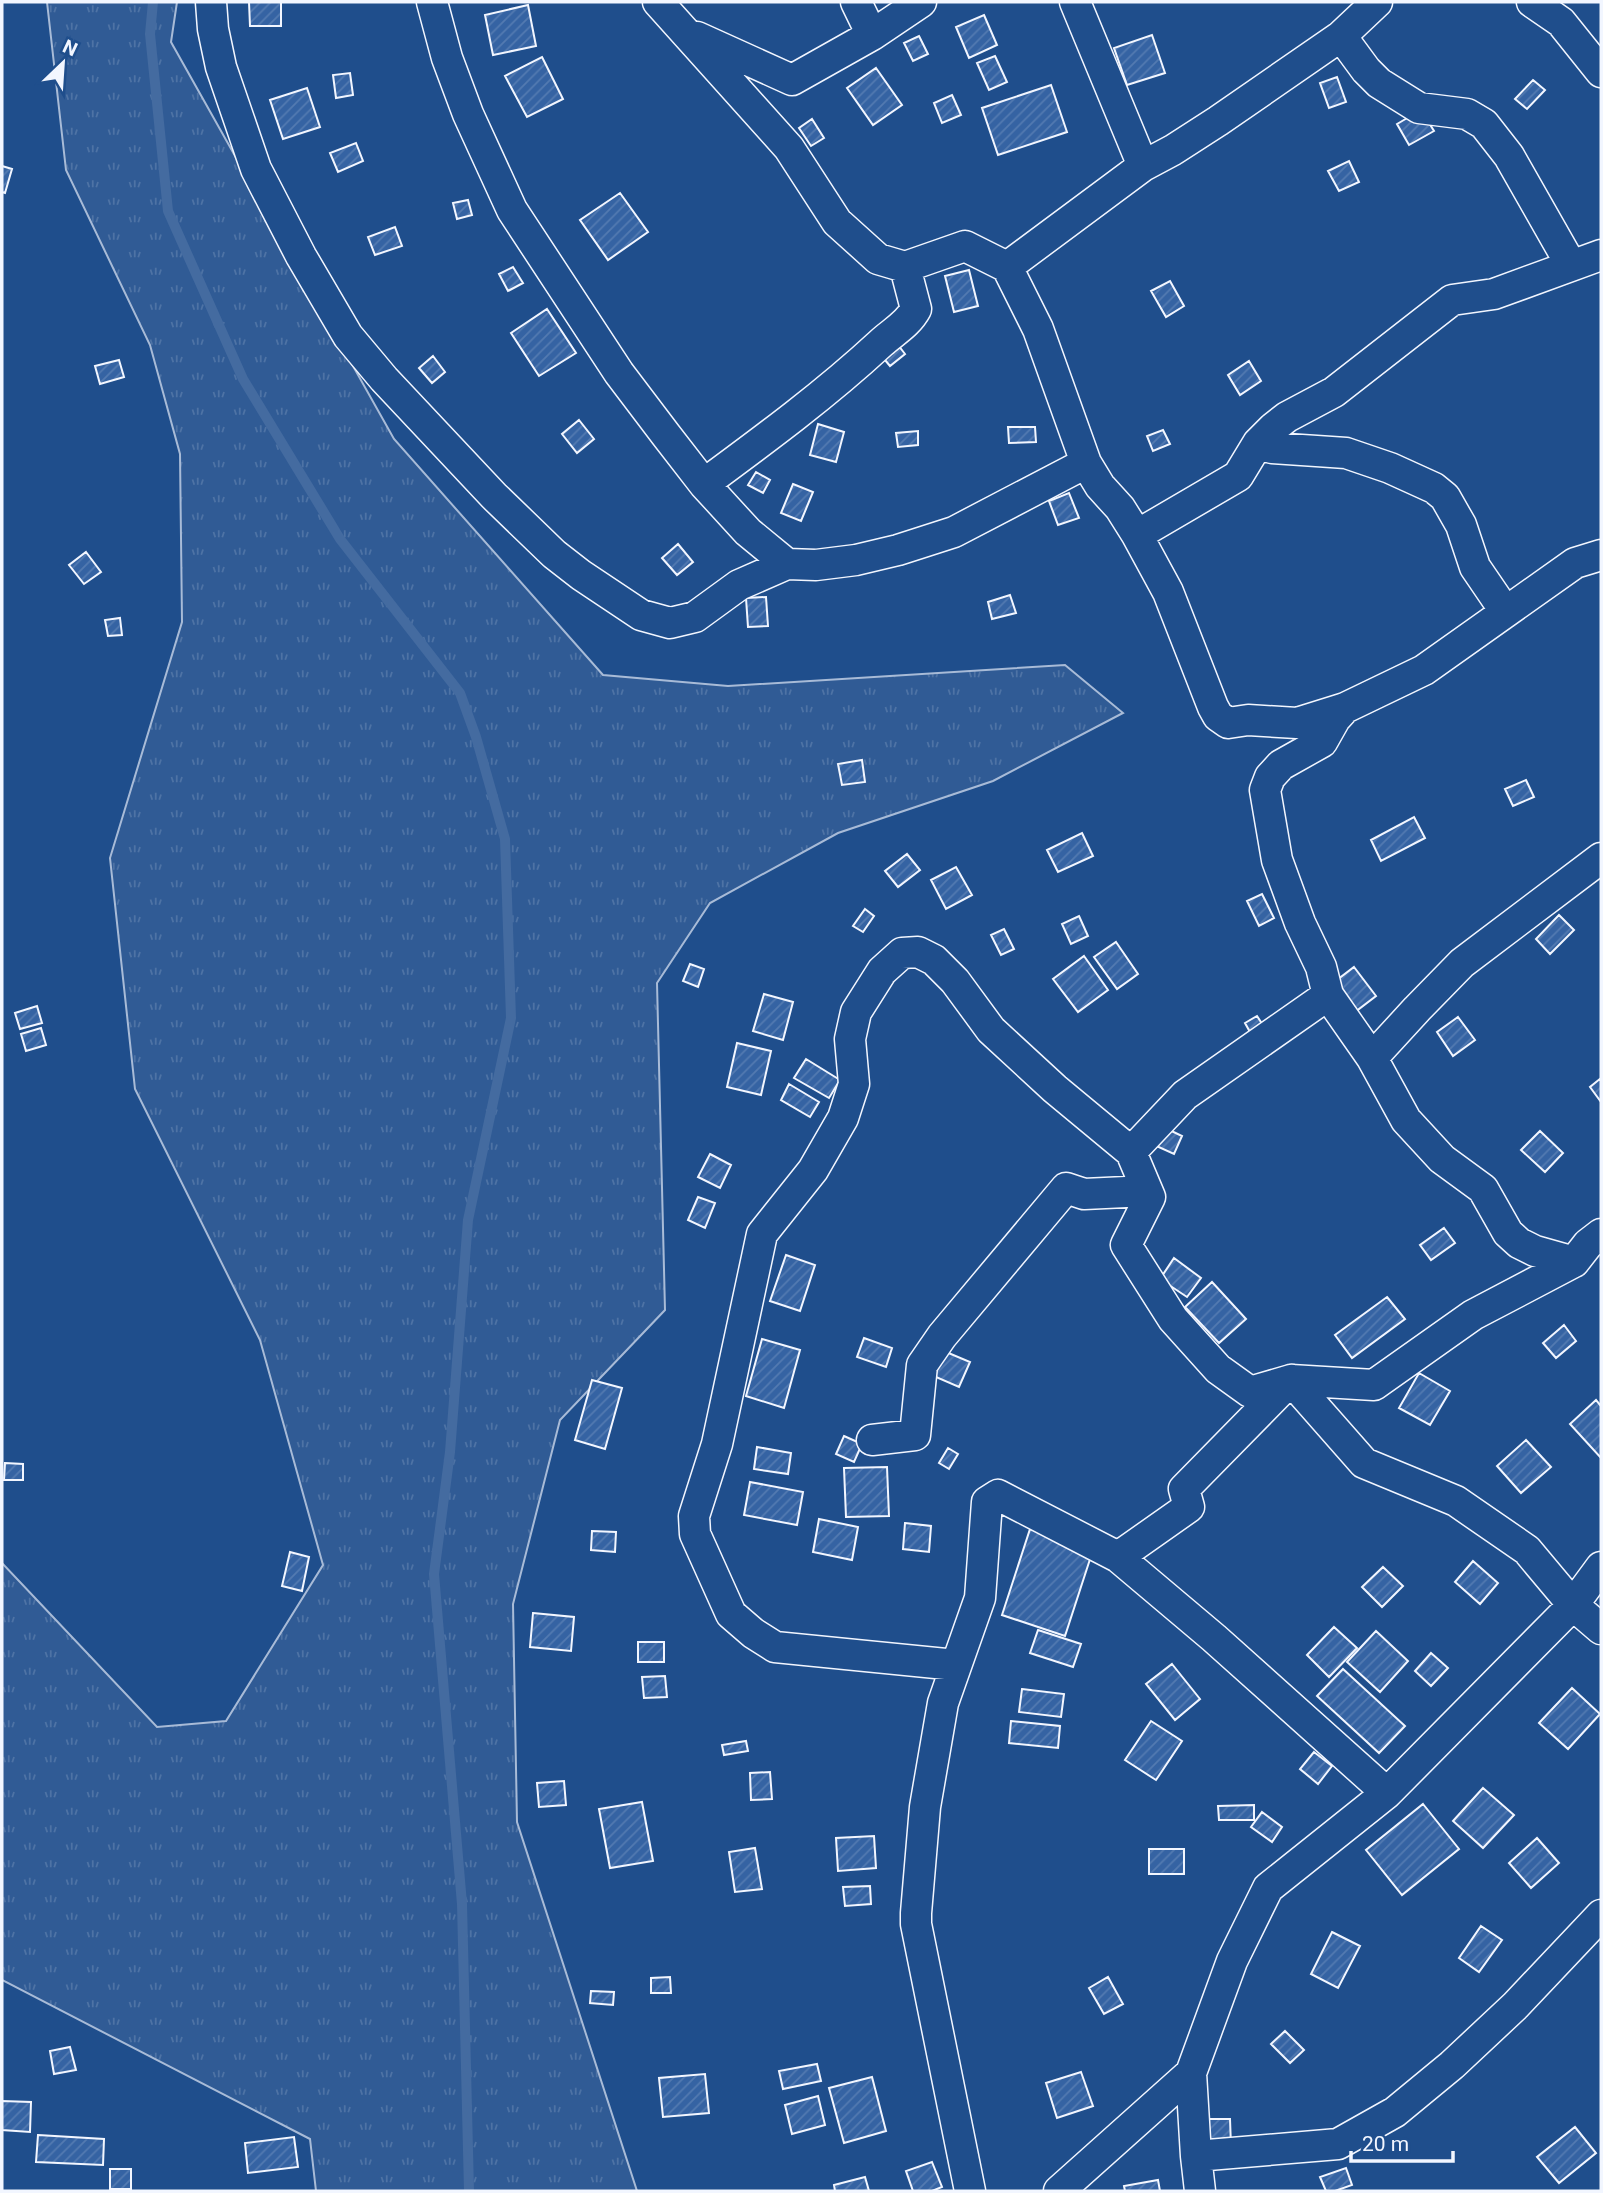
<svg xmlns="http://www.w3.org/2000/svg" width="1603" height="2193" font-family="Roboto,sans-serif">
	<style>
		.grass { fill: url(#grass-tufts); stroke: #a8bbd7; stroke-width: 2 }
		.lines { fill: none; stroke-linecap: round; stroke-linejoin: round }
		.stream { stroke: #446ba0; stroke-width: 10 }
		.building { fill: url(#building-hatch); stroke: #f2f6ff; stroke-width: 2 }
		.street-casing { stroke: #f2f6ff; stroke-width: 33 }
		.street { stroke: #1f4e8c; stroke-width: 30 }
	</style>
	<defs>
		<pattern id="grass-tufts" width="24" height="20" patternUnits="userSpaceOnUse" patternTransform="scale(1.75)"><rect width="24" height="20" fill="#305b95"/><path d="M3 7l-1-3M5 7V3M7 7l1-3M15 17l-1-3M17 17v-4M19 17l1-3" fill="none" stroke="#4e73a5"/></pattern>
		<pattern id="building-hatch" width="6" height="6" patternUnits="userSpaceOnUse" patternTransform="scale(1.75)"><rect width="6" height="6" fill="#3563a3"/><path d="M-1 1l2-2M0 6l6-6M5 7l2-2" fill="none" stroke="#537ab1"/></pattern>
	</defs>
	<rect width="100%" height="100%" fill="#1f4e8c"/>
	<!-- grass -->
	<path class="grass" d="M47 2H177L171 42 394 439 603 675 728 686 1065 665 1123 713 993 781 838 833 710 903 657 983 665 1310 560 1420 513 1604 517 1822 637 2191H316L310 2139 2 1980V1563L157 1727 226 1721 323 1565 260 1340 135 1089 110 858 182 622 180 454 150 345 66 170Z"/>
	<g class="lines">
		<!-- stream -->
		<path class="stream" d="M153 2 150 34 168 211 243 379 340 539 460 693 476 737 505 839 511 1018 468 1220 450 1452 434 1574 462 1904 469 2191"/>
	</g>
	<!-- building -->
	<path class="building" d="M249 2H281V26H250Z
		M528 5 536 46 493 55 485 15Z
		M984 15 997 45 969 58 956 27Z
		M1152 35 1165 73 1127 85 1114 48Z
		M919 36 928 54 913 61 904 43Z
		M995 56 1007 82 989 90 977 63Z
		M542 57 563 99 527 117 505 76Z
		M876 68 902 105 873 125 847 88Z
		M350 73 353 95 336 98 333 75Z
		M1337 77 1346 102 1329 108 1320 83Z
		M1533 80 1545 90 1527 109 1515 99Z
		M1051 85 1067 132 998 155 982 108Z
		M307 88 320 127 283 139 270 100Z
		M952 95 961 115 942 123 934 103Z
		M1421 110 1434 131 1409 145 1397 124Z
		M812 119 824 138 811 146 799 128Z
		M356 143 363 161 338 172 330 153Z
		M1349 161 1359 182 1339 191 1328 171Z
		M2 166 12 169 5 193 2 192Z
		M620 193 648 232 608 260 580 220Z
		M468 200 472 215 457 219 453 203Z
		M395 227 402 246 375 255 368 237Z
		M513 267 523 283 508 291 499 274Z
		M969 270 978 306 954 312 945 276Z
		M1170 281 1184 306 1166 317 1151 291Z
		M547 309 576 353 539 376 511 333Z
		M895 341 905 354 890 366 880 354Z
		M433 356 445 372 432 383 419 368Z
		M119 360 124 377 100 384 95 366Z
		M1249 361 1261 381 1240 395 1228 375Z
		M579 420 594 439 577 453 562 434Z
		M818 424 844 432 836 462 810 455Z
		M1008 427H1035L1036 442 1009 443Z
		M1163 430 1170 444 1153 451 1147 436Z
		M918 431V445L898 447 896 433Z
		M756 472 770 480 763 493 748 485Z
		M793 484 813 492 801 521 781 513Z
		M1069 493 1079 518 1058 525 1049 501Z
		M678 544 693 562 677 575 662 558Z
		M86 552 101 572 84 584 69 565Z
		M1010 595 1016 613 992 619 988 602Z
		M766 597 768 626 748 627 746 598Z
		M120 618 122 635 108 636 105 620Z
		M862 760 865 782 842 785 838 764Z
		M1526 780 1534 797 1513 806 1505 789Z
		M1414 817 1425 838 1381 861 1371 840Z
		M1082 833 1093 856 1058 872 1047 850Z
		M907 854 920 870 898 887 885 871Z
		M956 867 972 895 946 909 931 880Z
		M1262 894 1274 918 1259 926 1247 901Z
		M865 909 874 916 863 932 853 926Z
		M1559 915 1574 930 1550 954 1536 939Z
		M1079 916 1088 936 1071 944 1062 924Z
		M1004 929 1014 949 1001 955 991 935Z
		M1116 942 1138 974 1117 989 1094 957Z
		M1084 956 1108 990 1078 1012 1053 979Z
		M690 964 704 969 698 987 683 981Z
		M1354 967 1376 996 1355 1012 1333 983Z
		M764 994 793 1002 783 1040 753 1031Z
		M37 1006 42 1023 20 1029 15 1013Z
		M1257 1016 1268 1033 1255 1041 1245 1023Z
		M1458 1017 1475 1040 1453 1056 1437 1032Z
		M41 1028 46 1045 26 1051 21 1034Z
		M737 1043 771 1051 761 1095 727 1087Z
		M806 1059 840 1080 829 1098 794 1078Z
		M1601 1078V1102L1590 1087Z
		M789 1084 819 1102 810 1117 781 1100Z
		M1161 1126 1182 1136 1174 1154 1152 1144Z
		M1540 1131 1563 1153 1545 1172 1521 1150Z
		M710 1154 731 1165 720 1188 698 1177Z
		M698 1197 715 1203 705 1228 688 1220Z
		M1444 1228 1455 1243 1431 1260 1420 1245Z
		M786 1255 815 1265 800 1311 770 1301Z
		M1174 1258 1201 1278 1187 1297 1160 1279Z
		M1212 1282 1246 1319 1219 1343 1185 1307Z
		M1387 1297 1405 1319 1352 1358 1335 1335Z
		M1564 1325 1576 1341 1556 1358 1543 1343Z
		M864 1338 892 1348 886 1367 857 1357Z
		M762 1339 800 1350 784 1408 746 1396Z
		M939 1349 970 1362 959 1387 929 1374Z
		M1419 1373 1450 1391 1430 1425 1399 1408Z
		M592 1380 622 1388 605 1449 575 1440Z
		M1596 1400 1601 1406V1458L1570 1424Z
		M844 1436 862 1444 854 1462 836 1454Z
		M1526 1440 1551 1467 1521 1493 1497 1466Z
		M757 1447 791 1453 788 1474 754 1469Z
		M948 1448 958 1454 949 1469 939 1463Z
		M5 1463 23 1464V1480H4Z
		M887 1467 889 1516 846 1517 844 1468Z
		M750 1482 803 1492 797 1525 744 1515Z
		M819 1519 858 1527 852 1560 813 1552Z
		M905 1523 931 1526 929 1552 903 1549Z
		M1030 1529 1093 1550 1065 1636 1002 1615Z
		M592 1531 616 1532 615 1552 591 1550Z
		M290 1552 309 1557 302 1591 282 1586Z
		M1473 1561 1498 1583 1480 1604 1455 1582Z
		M1383 1567 1403 1586 1382 1607 1362 1587Z
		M533 1613 574 1617 571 1651 530 1647Z
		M1334 1627 1357 1648 1329 1677 1307 1655Z
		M1038 1630 1081 1644 1073 1667 1030 1653Z
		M1376 1631 1408 1661 1380 1692 1347 1662Z
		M638 1642H664V1662H638Z
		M1431 1653 1448 1668 1431 1686 1415 1671Z
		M1172 1664 1200 1699 1175 1720 1146 1684Z
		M1343 1669 1405 1726 1379 1753 1317 1696Z
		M665 1676 667 1697 644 1698 642 1677Z
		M1572 1688 1600 1714 1568 1749 1539 1723Z
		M1022 1689 1064 1694 1061 1717 1019 1712Z
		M1011 1721 1060 1726 1058 1748 1009 1743Z
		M1151 1721 1182 1741 1156 1780 1125 1760Z
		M746 1741 748 1751 724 1755 722 1745Z
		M1314 1752 1332 1766 1318 1784 1300 1769Z
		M770 1772 772 1799 751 1800 750 1773Z
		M564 1781 566 1805 539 1807 537 1783Z
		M1483 1788 1514 1815 1483 1848 1453 1821Z
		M642 1802 653 1861 610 1868 599 1809Z
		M1423 1804 1459 1849 1402 1895 1366 1850Z
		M1254 1805V1820H1219L1218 1806Z
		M1262 1812 1282 1827 1272 1842 1251 1827Z
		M874 1836 876 1868 838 1871 836 1838Z
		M1537 1838 1559 1863 1531 1888 1509 1863Z
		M755 1848 762 1889 735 1892 729 1852Z
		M1149 1849H1184V1874H1149Z
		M870 1886 871 1904 845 1906 843 1887Z
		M1481 1926 1502 1940 1479 1972 1459 1958Z
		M1332 1932 1360 1946 1338 1988 1311 1974Z
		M670 1977 671 1993H651V1978Z
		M1108 1977 1123 2004 1104 2014 1089 1988Z
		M591 1991 614 1992 613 2005 590 2003Z
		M1285 2031 1304 2050 1290 2063 1271 2044Z
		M70 2047 76 2070 54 2074 50 2051Z
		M817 2064 821 2081 783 2089 779 2071Z
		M1081 2072 1093 2106 1057 2118 1046 2083Z
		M705 2074 709 2113 663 2117 659 2078Z
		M872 2077 886 2131 844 2143 829 2088Z
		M818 2096 825 2125 792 2134 785 2105Z
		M2 2101 31 2102 30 2132 2 2130Z
		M1203 2119H1230L1231 2146H1205Z
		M1575 2127 1596 2153 1559 2183 1537 2157Z
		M38 2135 104 2139 103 2165 36 2162Z
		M294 2137 298 2167 248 2173 245 2143Z
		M932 2162 942 2187 932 2191H913L906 2171Z
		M1346 2168 1352 2185 1335 2191H1326L1320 2177Z
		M110 2169H131V2189H110Z
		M865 2177 869 2191H835L834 2185Z
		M1158 2180 1160 2191H1125L1124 2186Z"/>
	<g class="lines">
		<!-- street casing -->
		<g class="street-casing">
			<path id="street" d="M211 2 213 29 221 67 256 169 301 256 348 336 384 379 494 496 554 554 581 575 641 615 670 623 695 617 739 585 787 564
				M432 2 447 58 468 114 512 210 619 373 666 435 704 484 748 532 787 564 816 565 856 560 898 550 954 532 1086 463
				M658 2 789 148 837 222 878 259 905 267 965 246 1007 267 1143 166 1173 150 1218 121 1341 36 1377 2
				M856 2 872 35
				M1075 2 1143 166
				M1532 2 1561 22 1601 72
				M1341 36 1366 70 1379 83 1419 108 1467 114 1484 124 1509 156 1571 265
				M697 37 792 80 872 35 921 2
				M1007 267 1038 329 1086 463 1100 486 1120 508 1137 535 1168 592 1213 707 1218 716 1228 723 1248 720 1297 723 1345 708 1424 670 1575 563 1601 555
				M1258 443 1272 448 1346 453 1390 468 1434 488 1445 497 1461 525 1475 567 1505 611
				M704 484C765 439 826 394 881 343 893 332 908 324 916 309L905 267
				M1137 535 1238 476 1258 443 1273 428 1287 417 1334 392 1452 300 1494 294 1601 255
				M1345 708 1335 719 1322 742 1281 765 1270 777 1265 790 1277 860 1300 923 1321 967 1328 995 1372 1058 1406 1120 1442 1159 1483 1189 1508 1233 1519 1243 1535 1251 1574 1262
				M1372 1058 1417 1009 1462 963 1601 858
				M1131 1152 1185 1095 1328 995
				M872 1440 915 1435 922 1365 942 1336 1066 1188 1084 1194 1147 1191
				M1118 1557 1189 1507 1184 1489 1291 1380 1374 1385 1473 1315 1574 1262 1588 1244 1601 1234
				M956 1665 775 1647 753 1633 731 1614 695 1534 694 1516 717 1444 762 1234 813 1170 843 1118 854 1084 850 1039 856 1012 882 971 902 953 918 952 934 960 955 981 991 1030 1055 1089 1131 1152 1150 1197 1126 1245 1173 1319 1218 1369 1250 1392 1291 1380 1364 1463 1456 1501 1527 1550 1573 1605 1601 1629
				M1191 2073 1196 2156 1200 2191
				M1196 2156 1338 2144 1395 2112 1452 2065 1515 2006 1601 1915
				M970 2191 916 1924V1913L925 1807 943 1703 980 1598 987 1502 998 1495 1118 1557 1214 1638 1387 1793
				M1059 2191 1191 2073 1232 1961 1268 1888 1387 1793 1573 1605 1601 1567"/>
		</g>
		<!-- street -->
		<use href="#street" class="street"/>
	</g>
	<!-- border -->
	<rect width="1603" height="2193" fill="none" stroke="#f2f6ff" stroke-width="7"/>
	<!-- north arrow -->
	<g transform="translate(63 63) rotate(25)" stroke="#1f4e8c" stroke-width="5" paint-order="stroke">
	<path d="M0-5L12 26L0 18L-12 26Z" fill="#f2f6ff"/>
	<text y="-10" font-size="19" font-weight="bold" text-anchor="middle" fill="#f2f6ff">N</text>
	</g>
	<!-- scale -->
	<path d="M1351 2151v10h102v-10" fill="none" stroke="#f2f6ff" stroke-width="3.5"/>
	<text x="1362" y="2151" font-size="21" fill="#f2f6ff" stroke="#1f4e8c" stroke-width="5" paint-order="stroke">20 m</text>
</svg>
